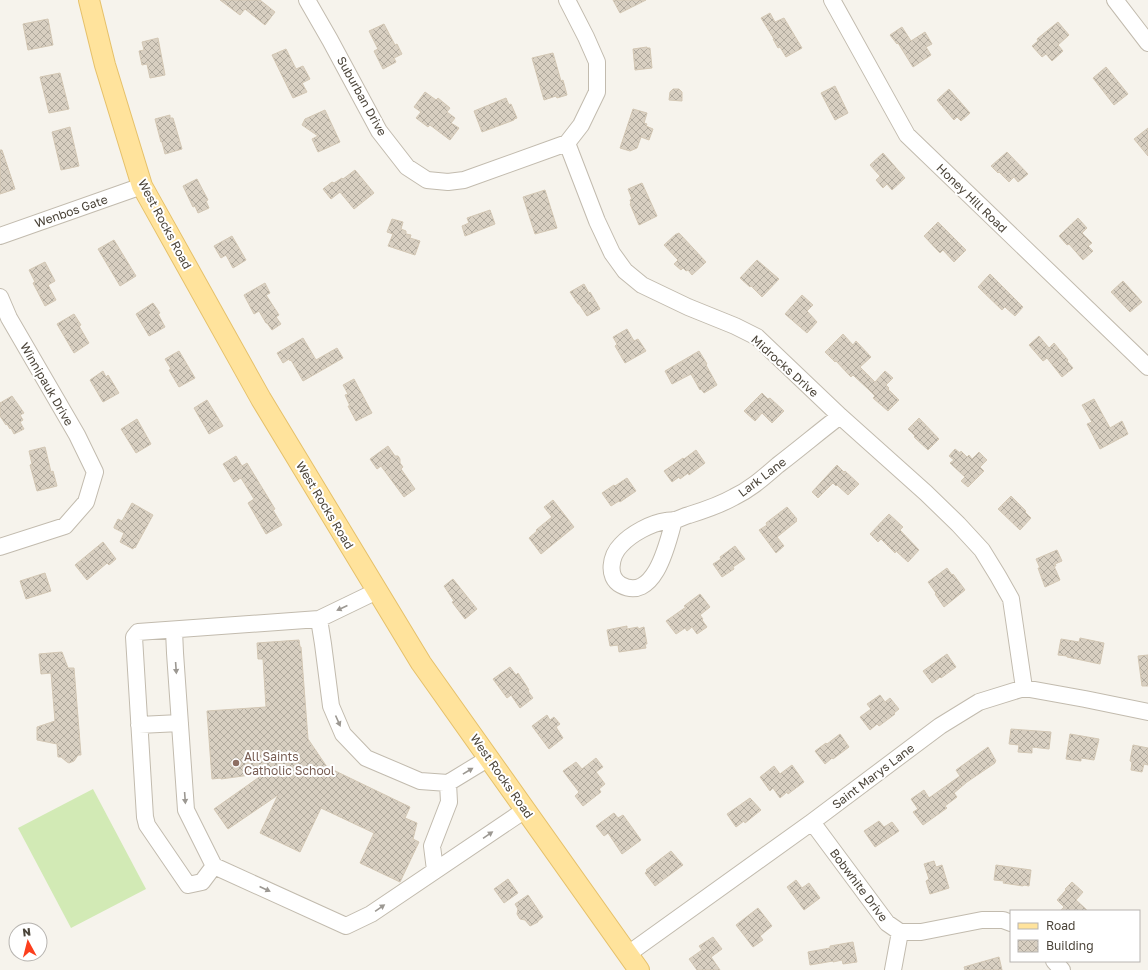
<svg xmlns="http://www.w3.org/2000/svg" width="1148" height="970" font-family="'Golos Text',sans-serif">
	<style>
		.pitch { fill: #d2eab5 }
		.building { fill: url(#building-cross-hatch); stroke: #d3c7b4 }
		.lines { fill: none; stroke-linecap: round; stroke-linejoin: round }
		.minor-casing { stroke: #c2bbae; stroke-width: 18 }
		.major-casing { stroke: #e6c16a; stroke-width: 22 }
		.minor { stroke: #fff; stroke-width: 16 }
		.major { stroke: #ffe39c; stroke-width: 20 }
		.oneway { fill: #9c9892 }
		.education-dot { fill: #8d6e63; stroke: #fff; stroke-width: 1.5 }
		.labels { text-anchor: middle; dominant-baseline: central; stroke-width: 4; stroke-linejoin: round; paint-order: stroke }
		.street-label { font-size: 12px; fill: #4b4439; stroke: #fff }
		.education-label { font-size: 12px; fill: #785e54; stroke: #fff; text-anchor: start }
	</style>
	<defs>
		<pattern id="building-cross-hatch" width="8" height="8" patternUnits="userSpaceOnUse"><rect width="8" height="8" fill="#d8cfc1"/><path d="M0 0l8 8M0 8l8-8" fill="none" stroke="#b1aa9e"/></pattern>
	</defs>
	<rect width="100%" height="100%" fill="#f6f3ec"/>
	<!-- pitch -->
	<path class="pitch" d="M93 789 146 889 71 928 18 828Z"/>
	<!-- building -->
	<path class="building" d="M220 0H260L275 12 265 25 245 9 240 15Z
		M613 0H646L620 13Z
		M770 13 775 22 784 18 802 48 786 57 780 47 778 48 773 39H774L761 18Z
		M48 19 53 45 28 50 23 24Z
		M1058 22 1069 35 1058 45 1063 51 1052 61 1046 54 1042 57 1032 46 1038 41 1037 39Z
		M384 24 395 45 397 44 402 54 394 58 396 62 383 69 374 51 378 49 369 31Z
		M902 27 911 41 925 32 932 44 926 47 931 55 913 67 898 43 897 44 890 35Z
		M158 38 165 75 150 78 147 64 142 65 139 51 144 50 142 42Z
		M647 47V48H650L652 68 635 70 633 49Z
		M286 49 296 69 303 66 310 79 302 83 307 92 293 98 272 55Z
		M553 53 561 81 563 80 567 95 557 98 556 96 544 100 532 58Z
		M1106 67 1128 94 1114 105 1093 78Z
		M60 73 69 109 49 113 40 77Z
		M835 86 848 113 835 120 821 93Z
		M673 89H679L682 92V101L669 100 670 92Z
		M949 89 970 113 961 121 957 117 954 120 937 100Z
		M425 92 436 100 438 98 450 108 447 112 455 118 451 123 459 128 450 140 430 125 428 127 416 118 421 112 414 107Z
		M506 98 509 105 511 104 517 118 514 119V120L482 132 474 111Z
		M633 109 647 113 644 123 647 124 646 126 653 129 649 140 641 137 637 148 630 151 620 148Z
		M325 110 340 142 318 152 312 139 318 136 302 125 305 119Z
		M170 115V118H173L182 149 165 154 162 142H161L155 119Z
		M70 127 79 166 61 170 52 132Z
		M1148 128V156L1134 139Z
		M0 150H2L15 189 0 194Z
		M1007 152 1028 174 1018 182 1014 177 1009 182 999 172 998 173 991 166Z
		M883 153 905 178 892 190 887 184 883 188 876 180 880 176 870 165Z
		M355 170 374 193 354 209 340 192 331 199 323 189 332 182 334 183 342 178 343 179Z
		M197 179 208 200 206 201 209 208 198 213 195 206 193 207 183 186Z
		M642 183 657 216 639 225 630 204 631 203 630 200 632 199 628 189Z
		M545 190 557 228 535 234 523 197Z
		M490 210 495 224 465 236 462 226 469 223 467 218Z
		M1078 218 1087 228 1082 233 1092 243 1088 246 1093 251 1083 260 1069 244 1067 245 1059 236Z
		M392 219 403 222 401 229 406 231V234L411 235 410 238 420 241 415 255 388 246 393 234 387 232Z
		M938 222 966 250 954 262 943 250 940 253 924 236Z
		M679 233 706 262 692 275 688 270 686 271 683 268 681 270 674 264 678 260 664 245 676 234H677Z
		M232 236 246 260 233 268 226 255 221 258 214 246Z
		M114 240 136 276 120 286 98 249Z
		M757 260 779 279 762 297 751 286 750 287 740 278Z
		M45 262 55 281 48 285 56 300 45 306 33 283 35 282 29 270Z
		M990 274 1023 307 1015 316 1005 307 1002 310 978 287Z
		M1123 281 1142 302 1130 312 1111 292Z
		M265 283 270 293 266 295 279 315 276 317 281 324 272 330 267 323H266L259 311 254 314 244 295Z
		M584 284 589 293 590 292 600 309 587 316 579 304H578L570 292Z
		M802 295 813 305 807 311 817 322 807 333 785 314Z
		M153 303 160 313 158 314 165 327 149 336 136 314Z
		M74 314 81 325 79 326 89 343 74 353 57 324Z
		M627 329 634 341 638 339 646 351 625 363 615 346 617 344 613 337Z
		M843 334 853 345 856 341 871 357 860 367 875 382 885 371 893 378 886 385 889 388 888 389 899 400 888 411 873 398 875 396 868 389 853 375 851 377 836 361 835 362 825 352Z
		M1039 336 1049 348 1054 343 1068 360 1067 361 1073 368 1062 377 1047 358 1043 361 1029 345Z
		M303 338 316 360 337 348 343 358 303 381 291 360 290 361 289 359 283 363 277 353Z
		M179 351 195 378 179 387 169 370 171 369 165 359Z
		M699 351 707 364 706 365 717 385 704 393 701 389 700 390 691 374 672 384 665 371Z
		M103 371 106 377 108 375 119 393 103 402 90 380Z
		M354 379 372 413 356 421 348 406H350L345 395 348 394 343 385Z
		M762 393 768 399 770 398 784 411 772 423 762 413 755 421 744 411Z
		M12 396 24 413 20 415 23 420 20 422 24 429 14 434 11 428 10 429 7 424 6 425 0 416V403Z
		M1094 399 1110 428 1122 421 1128 434 1100 449 1087 424 1092 422 1082 405Z
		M207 400 223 426 209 434 194 408Z
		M919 418 939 439 928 450 914 437 915 436 908 429Z
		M137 419 151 444 136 453 121 429Z
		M388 446 395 456H398L400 459V463L403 467 401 469 415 489 404 497 381 466 377 469 370 459Z
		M45 447 51 472 53 471 57 486 37 491 30 465 32 464 29 451Z
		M955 449 960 453 961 451 967 457 969 455 972 459 979 452 987 460 980 467 984 471 968 487 961 481 965 477 950 463 954 460 949 456Z
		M696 450 705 463 689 475 688 473 680 479 679 477 672 482 664 471 683 458 684 459Z
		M236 456 242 466 247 463 275 509 273 510 282 525 266 534 248 503 254 499 241 478 234 482 223 464Z
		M837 465 844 472 845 471 859 484 848 495 837 485 836 486 833 483 818 498 812 492Z
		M627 478 636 491 620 502 619 501 611 506 602 493 614 485 615 486Z
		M1011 496 1026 511 1025 512 1031 518 1020 530 998 509Z
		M553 500 574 527 541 554 529 538 537 531 536 530 552 517 544 507Z
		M132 503 153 515 135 548 134 547 133 549 120 542 124 533 114 528V527L118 519 122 521Z
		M787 507 797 519 796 520 797 521 777 537 784 546 776 553 759 530 767 525 766 523Z
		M889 514 903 527 900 530 919 550 908 562 896 551 895 553 881 539 878 542 870 534Z
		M103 542 116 559 109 565 107 563 87 580 75 565Z
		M735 546 745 559 733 567 734 569 722 577 713 564 721 559 720 557Z
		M1057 550 1062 561 1055 564 1056 566H1054L1060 580 1045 587 1038 568H1040L1036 559Z
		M947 568 952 575 953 574 965 590 944 607 935 594 936 593 928 582Z
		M45 573 51 591 26 599 20 581Z
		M453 579 477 609 465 619 452 602 454 601 444 586Z
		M700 594 710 607 700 615 703 619 702 620 707 627 697 634 692 627 687 631 685 628 676 634 666 621 686 607 684 606Z
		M627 626V629L638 627V629L644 627 647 644H645L646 648 619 652 618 645 610 646 607 630Z
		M1080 638 1104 643 1100 664 1067 657V656L1058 655 1061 639 1079 642Z
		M299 640 300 647H301L308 739 327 767 410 807 405 818 417 823 413 839 419 842 400 882 360 863 374 833 321 808 300 852 260 833 278 795 228 829 214 809 265 773 221 779V778L212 779 207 711 266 707 263 659H258L257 643Z
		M62 652 68 668H74L81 755H78L74 761 69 763 67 762 61 757H58L57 744 37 740V727L55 721 51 673 41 674 39 654Z
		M947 654 956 667 941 678 940 677 932 683 923 671Z
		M1148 655V686H1142L1138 656Z
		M510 667 516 675 518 673 529 690 528 691 533 698 520 708 511 695 507 698 493 679Z
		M880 695 885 702 890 698 899 709 894 713 895 714 879 726 877 724 870 730 860 717 871 709 867 704Z
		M547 715 550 720 554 717 560 724 556 727 563 738 549 749 532 726Z
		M1011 729 1051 732 1049 749 1032 747V753L1018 752 1019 745 1009 744Z
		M840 734 849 747 833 759 832 758 825 764 815 751 826 743 827 744Z
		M1070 734 1099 739 1094 760 1081 758V761L1066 759Z
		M1133 745 1148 748V765L1144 764 1142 772 1131 770 1132 762 1130 761Z
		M988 747 996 761 995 762V763L967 782 954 793 957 797 945 806 947 808 923 825 913 812 918 809 911 799 924 790 929 798 960 776 956 770Z
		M596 758 603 767 596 772 605 784 599 789 601 792 583 806 575 796 579 792 563 771 576 762 582 769Z
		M792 765 804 782 788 794 787 792 780 798 773 788 770 791 760 777 774 766 780 774Z
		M750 798 761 810 745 823 744 821 736 827 727 814Z
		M614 813 618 818 623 815 641 840 622 854 608 833 604 836 596 826Z
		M879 821 884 827 892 822 899 831 875 847 864 831Z
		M671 851 683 865 655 886 645 873 647 871 646 870Z
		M934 861 936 867 942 865 949 888 930 894 926 881 929 879 924 864Z
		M996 865 1031 870 1029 886 1024 885 1023 886 1003 883 1004 881 994 880Z
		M508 879 518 893 504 903 494 889Z
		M796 880 802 888 809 883 820 898 804 910 787 887Z
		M1072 882 1083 892 1076 900 1088 911H1060L1064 907 1057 900 1066 890 1065 889Z
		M528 895 543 917 538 921V922L530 926 525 920 520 919 517 914 518 909 515 904Z
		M758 908 772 926 760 936 763 940 753 947 736 925Z
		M713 937 722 949 711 957 720 970H697L689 959 702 950 699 946Z
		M853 942 857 962 843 964 842 960 833 962V961L810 965 808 952 830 948V946Z
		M999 957 1002 970H965L964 967Z"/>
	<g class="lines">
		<!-- minor casing -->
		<g class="minor-casing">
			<path id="minor" d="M307 0 330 40 379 131 407 167 427 180 448 182 464 180 567 143 581 125 597 92V62L586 37 567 0
				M832 0 907 135 1148 367
				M1115 0 1148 43
				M567 143 597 221 612 253 625 271 642 285 688 307 735 326 757 337 840 416 926 493 958 524 982 550 998 576 1011 599 1024 688
				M0 236 142 186
				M0 297 9 318 77 435 95 472 86 502 65 526 0 547
				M674 520C668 542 655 603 621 585 606 577 611 555 621 545 631 534 651 523 666 521 669 520 672 521 675 520 680 519 684 516 689 515 705 510 720 505 734 497 751 489 764 477 778 465 799 449 819 432 840 416
				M377 591 319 619 323 644 331 706 343 734 366 758 420 781 448 783 489 758
				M174 630 175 653 186 810 214 866 346 926 371 914 525 810
				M139 725 180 723
				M812 822 887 923 900 932H921L982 920H1003L1011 923
				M214 866 202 882 188 885 147 825 145 817 134 637 138 632 319 619
				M435 870 432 846 449 802 448 783
				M628 954 812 822 940 726 979 702 1024 688 1085 699 1148 712
				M1054 961 1062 970
				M893 970 900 932"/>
		</g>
		<!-- major casing -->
		<g class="major-casing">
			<path id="major" d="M89 0 105 65 142 186 261 399 421 663 639 970"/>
		</g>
		<!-- minor -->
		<use href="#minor" class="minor"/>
		<!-- major -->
		<use href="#major" class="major"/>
	</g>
	<!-- one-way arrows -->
	<defs><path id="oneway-solid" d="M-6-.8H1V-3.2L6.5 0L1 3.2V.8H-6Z"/></defs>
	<g class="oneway">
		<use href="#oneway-solid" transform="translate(342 608) rotate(155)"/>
		<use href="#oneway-solid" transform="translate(176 668) rotate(86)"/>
		<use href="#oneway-solid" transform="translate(338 721) rotate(66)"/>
		<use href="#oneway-solid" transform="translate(468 771) rotate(-31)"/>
		<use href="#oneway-solid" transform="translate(185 798) rotate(86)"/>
		<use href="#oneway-solid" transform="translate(488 835) rotate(-34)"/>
		<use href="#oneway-solid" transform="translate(265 889) rotate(25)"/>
		<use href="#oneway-solid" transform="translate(380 908) rotate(-35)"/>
	</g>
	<!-- markers -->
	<circle class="education-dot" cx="236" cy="763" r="4"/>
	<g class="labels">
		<!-- street labels -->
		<g class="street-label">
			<text transform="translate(362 96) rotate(61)">Suburban Drive</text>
			<text transform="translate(972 198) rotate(44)">Honey Hill Road</text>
			<text transform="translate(71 211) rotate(-19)">Wenbos Gate</text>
			<text transform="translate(165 224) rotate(62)">West Rocks Road</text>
			<text transform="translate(785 366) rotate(42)">Midrocks Drive</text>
			<text transform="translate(47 384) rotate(60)">Winnipauk Drive</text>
			<text transform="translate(762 477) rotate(-37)">Lark Lane</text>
			<text transform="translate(325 505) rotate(59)">West Rocks Road</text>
			<text transform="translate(502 776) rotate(55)">West Rocks Road</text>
			<text transform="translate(873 776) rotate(-37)">Saint Marys Lane</text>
			<text transform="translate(859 885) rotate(53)">Bobwhite Drive</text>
		</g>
		<!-- education labels -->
		<g class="education-label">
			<text x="244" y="756">All Saints<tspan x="244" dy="14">Catholic School</tspan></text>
		</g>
	</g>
	<!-- legend -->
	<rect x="1010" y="910" width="130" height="52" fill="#ffffff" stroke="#b7b4b0"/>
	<rect x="1018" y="923" width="20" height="6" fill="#ffe39c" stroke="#b7b4b0"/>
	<text x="1046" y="930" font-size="12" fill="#4b4439">Road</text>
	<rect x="1018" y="940" width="20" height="12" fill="url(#building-cross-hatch)" stroke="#b7b4b0"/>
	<text x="1046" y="950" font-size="12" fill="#4b4439">Building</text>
	<!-- north arrow -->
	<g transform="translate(28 942) rotate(353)"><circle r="19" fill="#ffffff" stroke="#b7b4b0"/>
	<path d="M0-3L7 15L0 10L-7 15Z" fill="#fc3f1d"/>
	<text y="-6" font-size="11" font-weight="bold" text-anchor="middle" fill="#4b4439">N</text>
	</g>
</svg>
